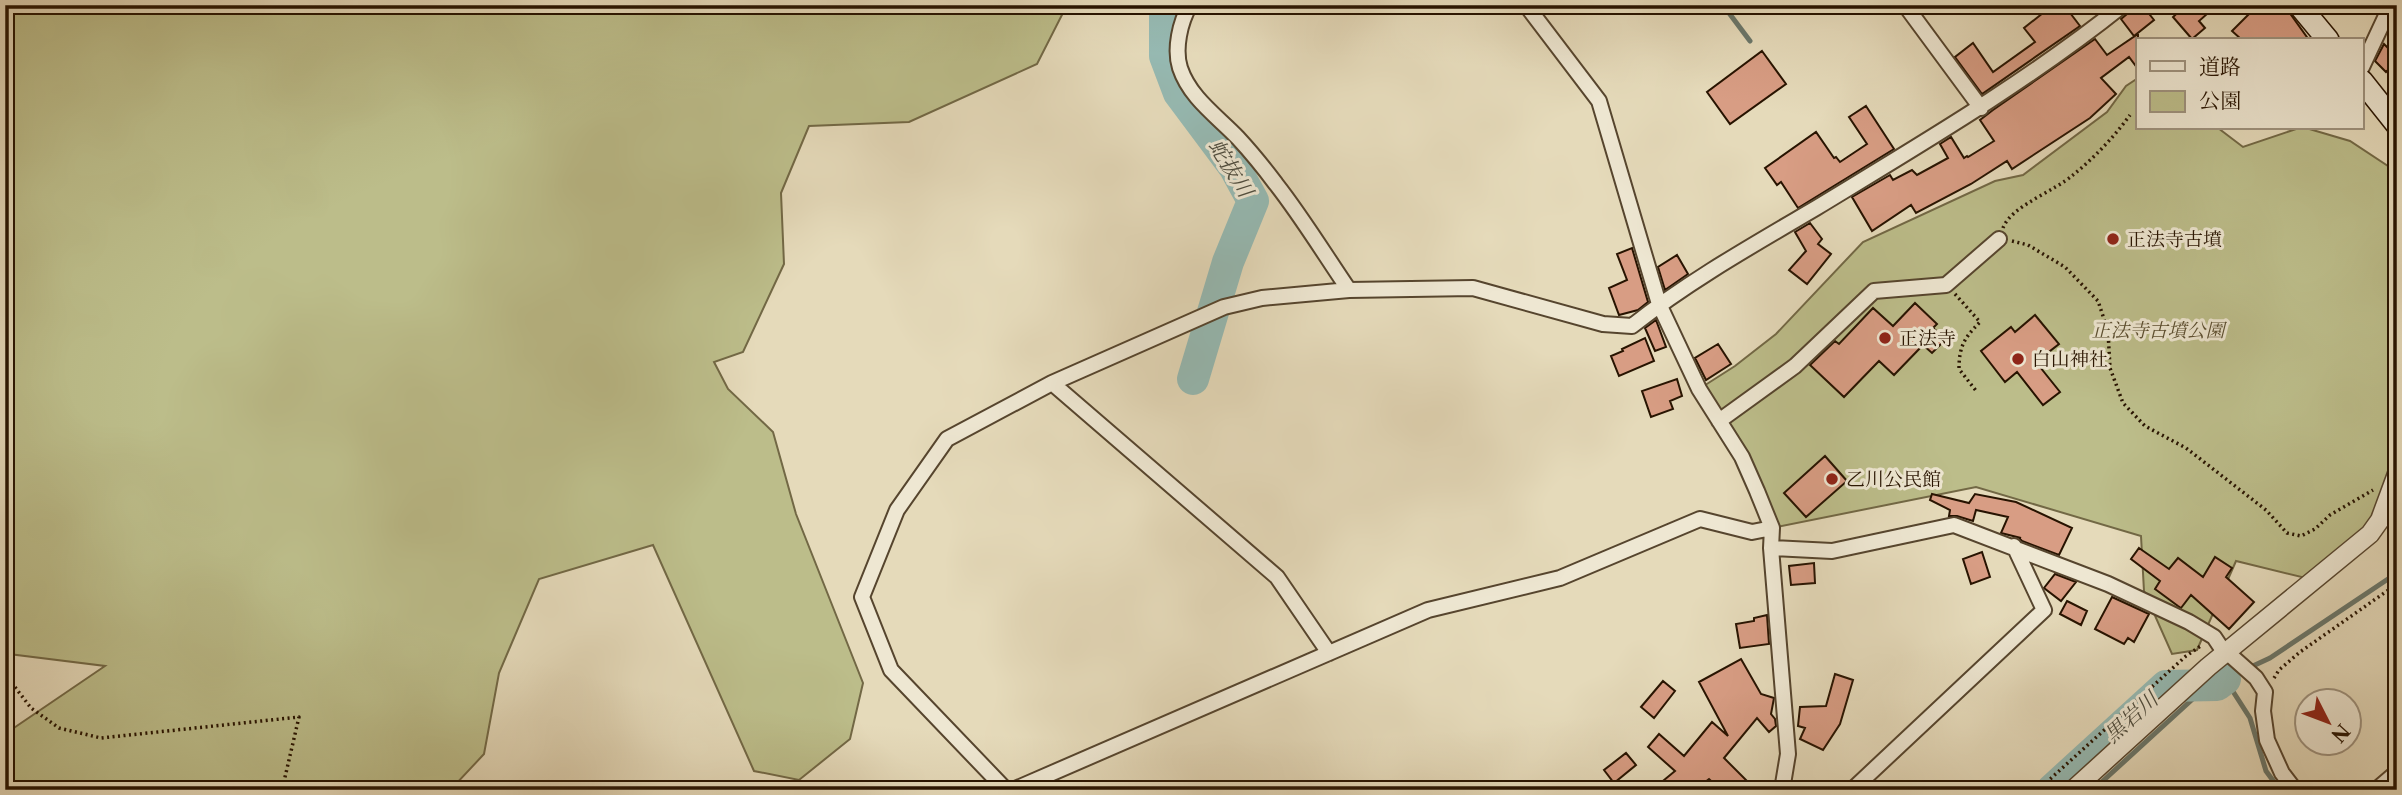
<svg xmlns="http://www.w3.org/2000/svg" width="2402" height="795" font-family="'Libre Caslon Text','Noto Serif JP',serif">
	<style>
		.green { fill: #bcbd8a; stroke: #726845; stroke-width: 2 }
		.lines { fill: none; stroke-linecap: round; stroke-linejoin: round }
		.stream { stroke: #6a776b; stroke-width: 5 }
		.river { stroke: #96bab3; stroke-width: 32 }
		.building { fill: #d89d84; stroke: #271300; stroke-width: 2 }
		.minor-casing { stroke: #56452e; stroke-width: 18 }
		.tertiary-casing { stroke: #56452e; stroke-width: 21 }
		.secondary-casing { stroke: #271300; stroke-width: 24 }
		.path { stroke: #271300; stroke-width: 3.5; stroke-dasharray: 2 3.5; stroke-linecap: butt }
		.minor { stroke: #eee7d2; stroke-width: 14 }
		.tertiary { stroke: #eee7d2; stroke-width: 18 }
		.secondary { stroke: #eee7d2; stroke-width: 21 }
		.poi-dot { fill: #8f2418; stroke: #eee7d2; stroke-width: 2.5 }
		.labels { text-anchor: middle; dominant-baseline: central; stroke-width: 6; stroke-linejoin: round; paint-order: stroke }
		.poi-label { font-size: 19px; fill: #271300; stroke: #eee7d2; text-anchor: start }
		.park-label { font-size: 19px; font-style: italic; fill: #5b4e30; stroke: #eee7d2 }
		.water-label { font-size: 21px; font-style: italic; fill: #4e4d3f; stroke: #eee7d2 }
	</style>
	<rect width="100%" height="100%" fill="#e5daba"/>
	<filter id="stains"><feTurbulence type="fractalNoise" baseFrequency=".00286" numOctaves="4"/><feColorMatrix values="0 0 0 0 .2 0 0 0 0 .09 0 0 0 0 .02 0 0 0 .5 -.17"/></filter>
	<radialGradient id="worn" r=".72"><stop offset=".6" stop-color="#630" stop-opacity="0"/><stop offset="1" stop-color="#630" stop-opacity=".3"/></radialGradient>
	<!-- green -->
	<path class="green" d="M5 5H1067L1037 64 909 122 809 126 781 193 784 264 743 352 714 362 728 389 773 432 796 514 863 683 850 739 799 780 754 771 653 545 539 579 499 673 484 754 456 784 437 790H5V734L105 666 9 654 5 648Z
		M2138 78V128H2218L2243 147 2299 128H2306L2350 141 2397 172V474L2380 520 2314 580 2236 561 2197 650 2172 654 2144 591 2141 536 1976 487 1772 528 1699 389 1735 366 1776 334 1863 242 1995 181 2023 175 2107 112 2126 86Z"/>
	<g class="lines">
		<!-- stream -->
		<path class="stream" d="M1723 5 1750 41
			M2093 790 2208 685
			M2280 790 2266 771 2250 718 2225 679 2270 658 2397 573"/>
		<!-- river -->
		<path class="river" d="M1173 5 1165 16V56L1179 93 1235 168 1253 201 1228 262 1193 379
			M2052 790 2166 686 2217 685 2225 679"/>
	</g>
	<!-- building -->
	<path class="building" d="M2053 5H2064L2080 26 1982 94 1955 57 1973 43 1993 72 2035 42 2024 28Z
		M2138 5H2142L2154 20 2134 36 2121 19Z
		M2186 5H2199L2207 14 2199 21 2205 28 2192 39 2173 17Z
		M2258 5H2284L2309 40H2242L2232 31Z
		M2138 34V69L2129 57 2101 78 2116 94 2090 118 2012 169 2007 161 1971 184 1916 213 1911 205 1872 231 1852 197 1890 175 1893 180 1912 170 1917 175 1948 158 1940 144 1951 137 1964 158 1967 156 1968 157 1994 141 1980 120 1993 110 2095 39 2107 55Z
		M2384 44 2397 57V61L2386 72 2375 61Z
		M1762 51 1786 84 1730 124 1707 92Z
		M1866 106 1894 149 1798 208 1781 182 1777 185 1765 168 1816 132 1834 158 1836 157 1840 162 1867 144 1849 117Z
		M1810 223 1822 239 1818 244 1831 254 1807 284 1789 270 1806 251 1795 232Z
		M1632 248 1648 302 1638 310 1619 315 1609 288 1627 280 1617 254Z
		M1677 255 1688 274 1665 290 1658 267Z
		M1915 303 1937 324 1933 328 1946 339 1932 353 1923 345 1894 375 1879 361 1844 397 1810 365 1835 341 1839 344 1873 308 1893 326Z
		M2035 315 2059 344 2036 362 2060 392 2043 405 2017 372 2005 382 1981 351 2011 327 2015 332Z
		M1656 320 1666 347 1655 351 1645 328Z
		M1645 338 1654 361 1619 376 1611 356 1623 351 1622 349Z
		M1718 344 1731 364 1706 380 1695 358Z
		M1677 379 1682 396 1670 401 1673 409 1651 417 1642 391Z
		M1825 456 1847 481 1806 517 1784 493Z
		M1932 494 1969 503 1975 494 2016 502 2072 528 2059 555 2022 541 2019 538H2021L2001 533 2008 517 1976 510 1973 521 1957 516H1949L1950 510 1930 500Z
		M2139 548 2169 569 2178 558 2203 577 2215 557 2232 568 2226 577 2254 602 2229 629 2191 595 2181 608 2178 606 2155 589 2160 581 2131 559Z
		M1982 552 1990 577 1971 584 1963 559Z
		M1814 563 1815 583 1791 585 1789 566Z
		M2055 574 2076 582 2061 601 2044 588Z
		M2112 597 2149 614 2134 642 2128 638 2124 644 2095 629Z
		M2067 601 2087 611 2081 625 2060 614Z
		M1767 615 1769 644 1740 648 1736 624 1754 621V618Z
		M1741 659 1761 694 1774 698 1771 714 1775 719 1776 726 1769 732 1757 718 1724 758 1756 790H1721L1709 779 1695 790H1652L1675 771 1648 747 1659 734 1684 756 1712 722 1728 736 1699 682Z
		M1835 674 1853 680 1840 724 1823 750 1800 739 1805 728 1798 726 1800 707 1826 706Z
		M1663 681 1675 691 1654 718 1641 707Z
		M1626 753 1636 765 1614 783 1604 770Z"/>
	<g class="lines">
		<!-- minor casing -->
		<g class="minor-casing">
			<path id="minor" d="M1190 5C1180 22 1174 49 1180 68 1190 98 1217 116 1238 138 1251 152 1264 168 1276 184 1302 217 1325 255 1349 290
				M1526 5 1599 101 1659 304 1699 389 1742 457 1757 491 1772 528 1771 548 1788 754 1782 790
				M1905 5 1981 108
				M2362 67 2391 5
				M1052 383 1277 577 1329 653
				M1719 421 1795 366 1874 291 1946 285 1999 239
				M1771 548 1832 551 1954 525 2108 584 2189 622 2214 637 2220 646 2256 678 2265 692 2263 711 2267 740 2282 773 2295 790
				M1006 790 891 670 862 597 897 510 947 439 1052 383 1224 307 1262 298 1349 290 1473 288 1603 324 1632 326C1689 281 1753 245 1816 208 1921 144 2027 82 2123 5
				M1013 790 1428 610 1560 578 1700 519 1752 532 1772 528
				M1852 790 2044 610 2014 546
				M2376 790 2397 772"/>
		</g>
		<!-- tertiary casing -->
		<g class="tertiary-casing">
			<path id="tertiary" d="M2073 790 2208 667 2370 534 2380 520 2397 474"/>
		</g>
		<!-- secondary casing -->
		<g class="secondary-casing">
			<path id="secondary" d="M2299 5 2328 40
				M2362 81 2397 125"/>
		</g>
		<!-- path -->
		<path class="path" d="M2003 228C2011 206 2055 191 2073 175 2094 158 2114 137 2130 115
			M2012 241 2028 245 2065 267 2098 301 2108 331 2110 368 2123 403 2145 426 2186 448 2266 510 2287 533 2301 536 2315 529 2330 515 2373 490
			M1955 294 1980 322C1964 338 1959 347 1959 369L1977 392
			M5 674 31 708 59 728 101 738 299 717 282 790
			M2274 678 2279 670 2300 652 2397 584
			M2038 790 2186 656 2202 645"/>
		<!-- minor -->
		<use href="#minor" class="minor"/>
		<!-- tertiary -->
		<use href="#tertiary" class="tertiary"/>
		<!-- secondary -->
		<use href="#secondary" class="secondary"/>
	</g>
	<!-- markers -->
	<g class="poi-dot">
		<circle cx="2113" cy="239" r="7"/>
		<circle cx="1885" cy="338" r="7"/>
		<circle cx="2018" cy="359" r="7"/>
		<circle cx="1832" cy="479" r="7"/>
	</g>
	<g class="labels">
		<!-- poi labels -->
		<g class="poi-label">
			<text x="2127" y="239">正法寺古墳</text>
			<text x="1899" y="338">正法寺</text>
			<text x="2032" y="359">白山神社</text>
			<text x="1846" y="479">乙川公民館</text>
		</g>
		<!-- park labels -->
		<g class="park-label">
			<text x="2158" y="330">正法寺古墳公園</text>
		</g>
		<!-- water labels -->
		<g class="water-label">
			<text transform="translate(1231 168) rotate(58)">蛇抜川</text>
			<text transform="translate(2131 717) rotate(-42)">黒岩川</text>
		</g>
	</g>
	<!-- margin -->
	<rect width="2402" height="795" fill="none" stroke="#e5daba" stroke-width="28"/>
	<rect x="7" y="7" width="2388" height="781" fill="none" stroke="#271300" stroke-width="3.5"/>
	<rect x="14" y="14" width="2374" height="767" fill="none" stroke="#271300" stroke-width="2"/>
	<!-- legend -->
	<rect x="2136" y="38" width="228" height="91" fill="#eee7d2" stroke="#9e927e" stroke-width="2"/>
	<rect x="2150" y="61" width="35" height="10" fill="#eee7d2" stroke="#9e927e" stroke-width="2"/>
	<text x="2199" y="74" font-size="21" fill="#271300">道路</text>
	<rect x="2150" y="91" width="35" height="21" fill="#bcbd8a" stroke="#9e927e" stroke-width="2"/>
	<text x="2199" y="108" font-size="21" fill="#271300">公園</text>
	<!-- north arrow -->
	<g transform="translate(2328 722) rotate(132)"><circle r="33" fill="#eee7d2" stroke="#9e927e" stroke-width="2"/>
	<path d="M0-5L12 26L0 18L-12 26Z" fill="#8f2418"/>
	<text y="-10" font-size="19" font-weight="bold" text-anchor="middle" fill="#271300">N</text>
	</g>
	<rect width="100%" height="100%" filter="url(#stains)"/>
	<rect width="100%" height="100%" fill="url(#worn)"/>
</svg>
